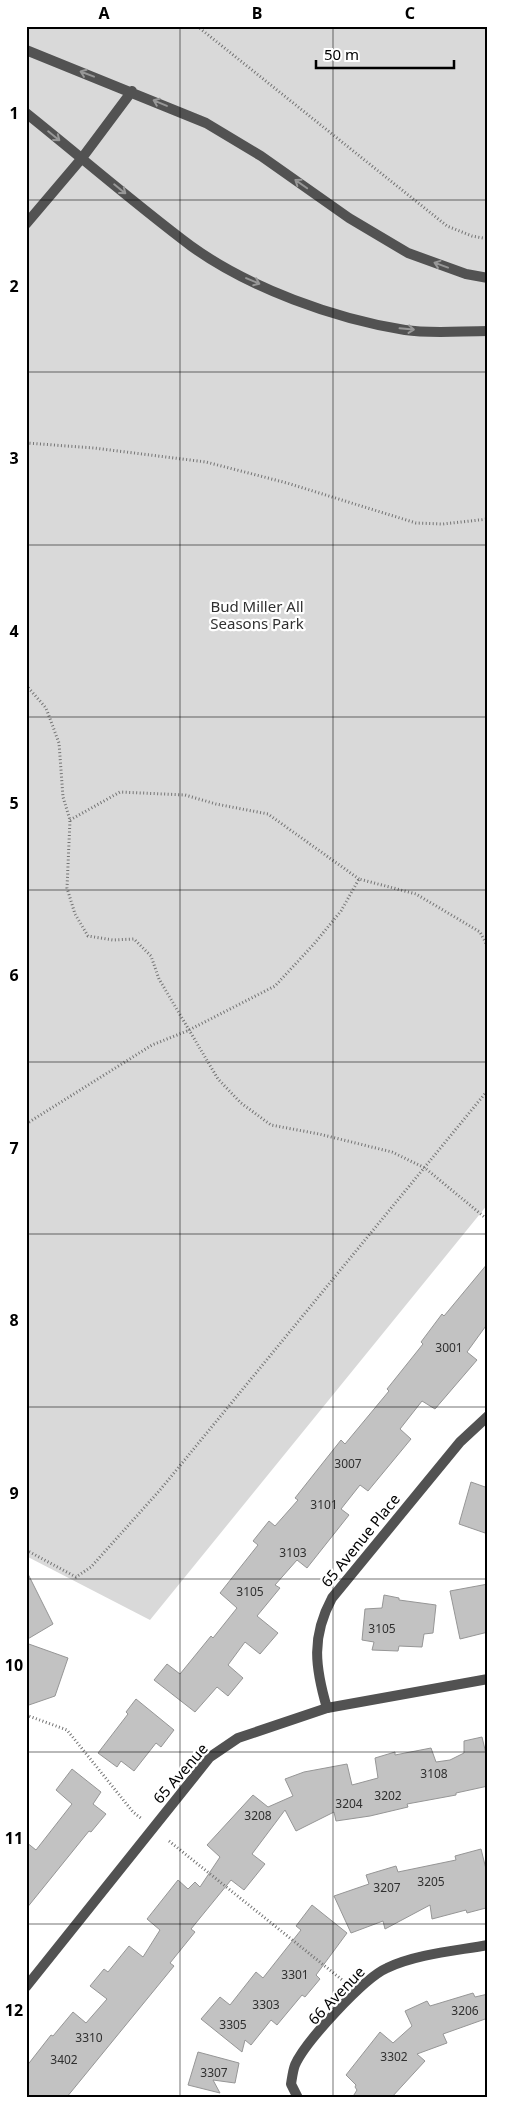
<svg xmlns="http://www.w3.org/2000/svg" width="514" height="2124" font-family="'Noto Sans',sans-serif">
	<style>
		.green { fill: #d9d9d9 }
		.building { fill: #c2c2c2; stroke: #969696 }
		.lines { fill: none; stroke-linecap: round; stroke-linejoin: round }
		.path { stroke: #747474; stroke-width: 3; stroke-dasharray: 1 2.5; stroke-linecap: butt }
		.service { stroke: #525252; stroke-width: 10 }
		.minor { stroke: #525252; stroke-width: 10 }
		.tertiary { stroke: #525252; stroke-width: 10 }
		.oneway { stroke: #979797 }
		.grid { fill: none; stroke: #000; stroke-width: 1; stroke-opacity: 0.55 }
		.labels { text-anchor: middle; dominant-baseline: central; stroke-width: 4.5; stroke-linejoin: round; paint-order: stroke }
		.number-label { font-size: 12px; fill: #303030 }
		.park-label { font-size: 15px; fill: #303030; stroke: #fff }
		.street-label { font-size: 15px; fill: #000; stroke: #fff }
		.neatline { fill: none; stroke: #000; stroke-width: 2 }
		.grid-label { font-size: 16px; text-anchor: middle; font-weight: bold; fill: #000 }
	</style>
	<rect width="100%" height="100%" fill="#fff"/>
	<!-- green -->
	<path class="green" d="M26 26H488V1204L150 1620 26 1556Z"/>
	<!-- building -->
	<path class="building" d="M488 1263V1323L467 1352 477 1360 435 1409 422 1401 400 1429 411 1439 368 1491 360 1485 341 1509 349 1515 307 1568 297 1560 275 1585 280 1588 257 1616 278 1633 260 1654 245 1642 228 1665 243 1678 228 1696 217 1687 195 1712 154 1680 167 1664 180 1674 211 1636 213 1638 237 1608 220 1593 258 1545 253 1541 269 1521 275 1526 298 1500 295 1498 341 1440 345 1444 389 1391 387 1389 423 1344 421 1342 442 1314 444 1316Z
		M471 1482 488 1488V1534L459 1524Z
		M26 1570 53 1624 26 1640Z
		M488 1584V1632L460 1639 450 1591Z
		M384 1595 399 1598V1600L436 1605 433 1633 424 1634 422 1647 399 1646 398 1651 372 1650 374 1642 362 1640 365 1609 382 1608Z
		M26 1643 68 1658 55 1696 26 1706Z
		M136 1699 174 1730 161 1747 156 1743 134 1771 121 1761 117 1767 98 1753 128 1714 126 1712Z
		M482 1737 488 1762V1786L456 1793V1795L407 1804 408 1807 370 1816 336 1821 334 1812 296 1831 285 1810 252 1854 265 1864 244 1890 231 1880 191 1929 195 1932 170 1963 174 1966 71 2092 66 2098H26V2067L51 2035 53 2036 73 2012 86 2023 107 1999 90 1986 104 1969 108 1972 129 1946 143 1957 160 1930 147 1919 178 1880 188 1889 195 1882 200 1887 220 1857 207 1845 253 1795 268 1807 293 1796 285 1779 304 1772 347 1764 352 1785 378 1778 375 1758 395 1752V1755L431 1748 436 1762 450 1760 464 1753V1741Z
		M72 1769 101 1792 93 1804 106 1814 91 1832 89 1831 26 1909V1842L36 1850 72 1804 56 1790Z
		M481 1849 488 1877 486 1908 467 1913 466 1910 432 1919 430 1905 385 1929 383 1921 351 1933 334 1896 369 1884 366 1875 396 1866 398 1872 456 1860 455 1856Z
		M312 1905 347 1933 316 1975 320 1979 305 1997 302 1995 277 2025 271 2020 251 2045 245 2040 242 2052 201 2019 220 1997 230 2005 256 1972 263 1978 301 1930 296 1926Z
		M473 1993 475 1997 488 1994V2018L443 2034 447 2043 417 2054 425 2061 391 2098H352L357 2090 355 2087 356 2085 346 2075 380 2032 393 2043 412 2026 405 2011 427 2001 430 2006Z
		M198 2052 239 2063 235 2083 213 2080 220 2093 188 2085Z"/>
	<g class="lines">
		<!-- path -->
		<path class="path" d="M197 26 447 226 472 236 488 239
			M26 443 94 448 206 462 287 483 416 523 443 524 488 519
			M26 685 46 708 59 743 63 797 70 820 67 888 75 914 88 936 113 940 134 939 151 956 159 979 218 1079 241 1103 271 1125 319 1134 392 1152 425 1168 488 1220
			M70 820 120 792 185 795 216 804 268 814 359 879
			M26 1124 152 1045 187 1031 275 986 314 944 341 911 359 879 416 894 480 932 488 947
			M26 1550 76 1577 91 1567 160 1490 488 1090
			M26 1715 67 1730 133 1812 142 1819
			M169 1841 346 1983"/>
		<!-- service -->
		<path class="service" d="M26 50 206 123 261 156 349 218 408 253 466 274 488 278
			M26 113C81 157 135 204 191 246 249 288 335 319 405 330 431 334 461 331 488 331
			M26 224 82 158 132 91"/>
		<!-- minor -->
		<path class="minor" d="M327 1708C315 1667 311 1637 332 1598L460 1442 488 1416
			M298 2098 291 2084C292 2078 293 2070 295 2065 305 2042 364 1978 387 1968 417 1954 455 1951 488 1945"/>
		<!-- tertiary -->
		<path class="tertiary" d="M26 1987 210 1757 238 1738 327 1708 488 1679"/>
	</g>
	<!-- one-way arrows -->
	<defs><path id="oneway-shaft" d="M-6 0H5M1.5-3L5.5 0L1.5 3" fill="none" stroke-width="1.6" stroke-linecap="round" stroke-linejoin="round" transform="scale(1.25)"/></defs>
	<g class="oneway">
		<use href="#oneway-shaft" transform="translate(87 74) rotate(-159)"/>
		<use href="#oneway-shaft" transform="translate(160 103) rotate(-157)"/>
		<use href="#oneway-shaft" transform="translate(54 136) rotate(39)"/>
		<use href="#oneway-shaft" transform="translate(301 184) rotate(-145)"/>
		<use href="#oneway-shaft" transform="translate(120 189) rotate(39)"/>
		<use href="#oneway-shaft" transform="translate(441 265) rotate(-160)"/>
		<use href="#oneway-shaft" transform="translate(253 281) rotate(23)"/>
		<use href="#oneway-shaft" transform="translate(407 329) rotate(5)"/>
	</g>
	<!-- grid -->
	<path class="grid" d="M180 26V2098M333 26V2098M26 200H488M26 372H488M26 545H488M26 717H488M26 890H488M26 1062H488M26 1234H488M26 1407H488M26 1579H488M26 1752H488M26 1924H488"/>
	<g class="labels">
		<!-- number labels -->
		<g class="number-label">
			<text x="449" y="1347">3001</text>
			<text x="348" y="1463">3007</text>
			<text x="324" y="1504">3101</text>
			<text x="293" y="1552">3103</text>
			<text x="250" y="1591">3105</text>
			<text x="382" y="1628">3105</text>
			<text x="434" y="1773">3108</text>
			<text x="388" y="1795">3202</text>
			<text x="349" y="1803">3204</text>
			<text x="258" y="1815">3208</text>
			<text x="431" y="1881">3205</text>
			<text x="387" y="1887">3207</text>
			<text x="295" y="1974">3301</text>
			<text x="266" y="2004">3303</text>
			<text x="465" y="2010">3206</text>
			<text x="233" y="2024">3305</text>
			<text x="89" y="2037">3310</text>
			<text x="394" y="2056">3302</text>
			<text x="64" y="2059">3402</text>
			<text x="214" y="2072">3307</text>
		</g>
		<!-- park labels -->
		<g class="park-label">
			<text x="257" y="606">Bud Miller All<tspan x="257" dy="17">Seasons Park</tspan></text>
		</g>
		<!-- street labels -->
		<g class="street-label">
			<text transform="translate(360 1540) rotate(-51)">65 Avenue Place</text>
			<text transform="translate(180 1773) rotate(-49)">65 Avenue</text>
			<text transform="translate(336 1995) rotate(-46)">66 Avenue</text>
		</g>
	</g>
	<!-- border -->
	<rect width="514" height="2124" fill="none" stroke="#ffffff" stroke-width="55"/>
	<!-- scale -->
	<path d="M316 60v8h138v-8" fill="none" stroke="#000000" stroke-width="2.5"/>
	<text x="324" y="60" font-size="15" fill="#000000" stroke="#ffffff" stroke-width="4" paint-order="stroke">50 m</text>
	<rect x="28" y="28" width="458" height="2068" class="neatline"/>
	<g class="grid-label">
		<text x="104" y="19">A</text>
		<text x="257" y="19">B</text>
		<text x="410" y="19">C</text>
		<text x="14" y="119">1</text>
		<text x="14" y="292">2</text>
		<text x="14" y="464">3</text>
		<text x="14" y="637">4</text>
		<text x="14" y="809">5</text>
		<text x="14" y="981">6</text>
		<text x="14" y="1154">7</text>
		<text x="14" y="1326">8</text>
		<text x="14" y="1499">9</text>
		<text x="14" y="1671">10</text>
		<text x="14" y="1844">11</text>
		<text x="14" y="2016">12</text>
	</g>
</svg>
